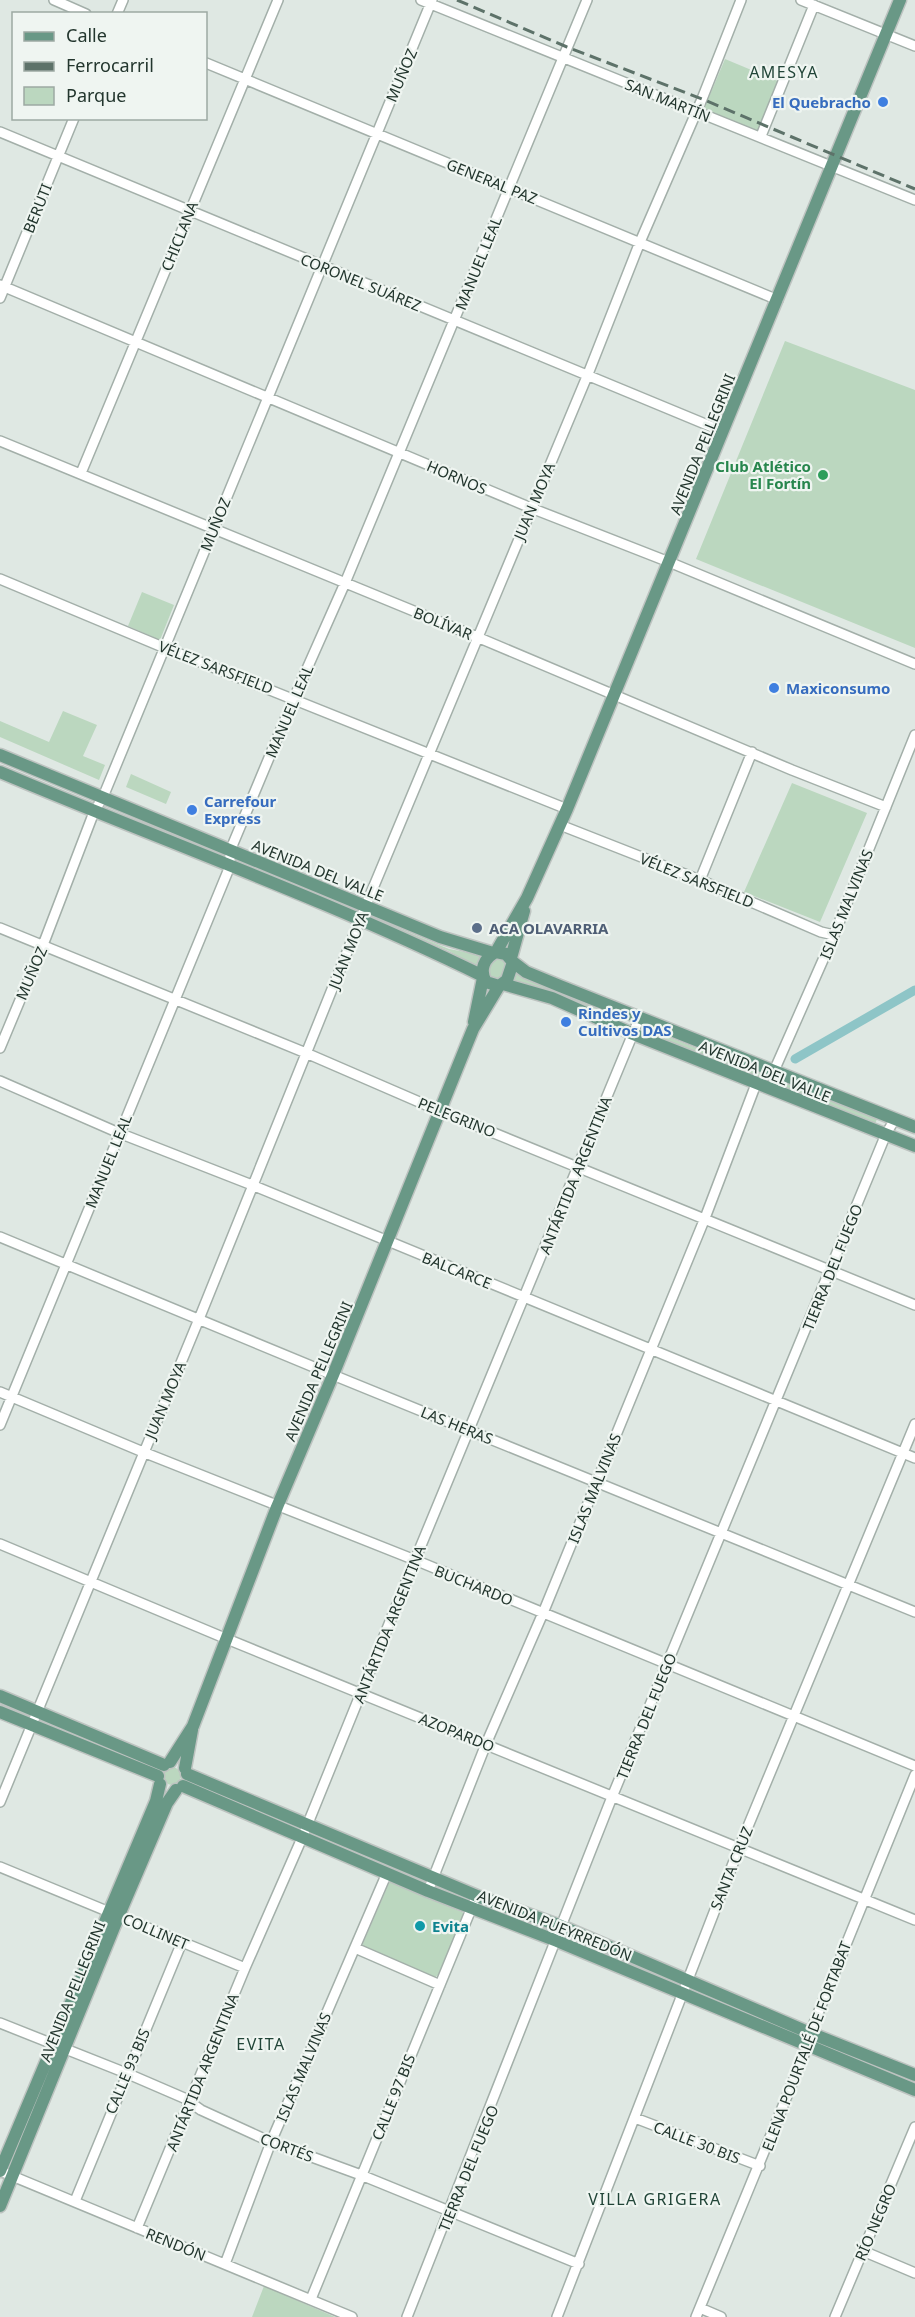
<svg xmlns="http://www.w3.org/2000/svg" width="915" height="2317" font-family="'Noto Sans',sans-serif">
	<style>
		.green { fill: #bbd7bf }
		.lines { fill: none; stroke-linecap: round; stroke-linejoin: round }
		.canal { stroke: #8ec5c7; stroke-width: 9 }
		.minor-casing { stroke: #a3afa9; stroke-width: 12 }
		.major-casing { stroke: #bdc3c0; stroke-width: 15 }
		.minor { stroke: #fff; stroke-width: 9 }
		.major { stroke: #699886; stroke-width: 12 }
		.rail { stroke: #5d7269; stroke-width: 3; stroke-dasharray: 12 6; stroke-linecap: butt }
		.shop-dot { fill: #3f7fe0; stroke: #eff5f1; stroke-width: 2 }
		.leisure-dot { fill: #2e9e5b; stroke: #eff5f1; stroke-width: 2 }
		.service-dot { fill: #5c6f8a; stroke: #eff5f1; stroke-width: 2 }
		.culture-dot { fill: #0f9aa8; stroke: #eff5f1; stroke-width: 2 }
		.labels { text-anchor: middle; dominant-baseline: central; stroke-width: 4.5; stroke-linejoin: round; paint-order: stroke }
		.street-label { font-size: 15px; fill: #23362e; stroke: #eff5f1 }
		.shop-label { font-size: 15px; font-weight: bold; fill: #366cbe; stroke: #eff5f1; text-anchor: start }
		.leisure-label { font-size: 15px; font-weight: bold; fill: #27864d; stroke: #eff5f1; text-anchor: end }
		.service-label { font-size: 15px; font-weight: bold; fill: #4e5e75; stroke: #eff5f1; text-anchor: start }
		.culture-label { font-size: 15px; font-weight: bold; fill: #0d838f; stroke: #eff5f1; text-anchor: start }
		.neighbourhood-label { font-size: 16px; letter-spacing: 1.5px; fill: #214538; stroke: #eff5f1 }
	</style>
	<rect width="100%" height="100%" fill="#dfe8e3"/>
	<!-- green -->
	<path class="green" d="M725 59 780 82 759 131 704 109Z
		M785 341 915 390V648L696 559Z
		M142 592 174 605 160 640 128 626Z
		M63 711 97 725 83 756 105 765 99 780 0 737V721L49 742Z
		M131 774 171 792 166 804 126 787Z
		M792 783 867 813 820 922 744 892Z
		M374 918 449 949 481 955 475 967 449 951 373 919Z
		M501 957 506 961 505 970 498 980H489L487 968 490 961Z
		M517 973 526 979 618 1017 616 1022 524 983H513Z
		M648 1029 877 1119 875 1124 646 1033Z
		M163 1776a9 9 0 1 1 18 0a9 9 0 1 1-18 0Z
		M390 1881 464 1913 438 1975 434 1978 361 1948Z
		M573 1938 671 1978 669 1983 571 1943Z
		M264 2286 335 2317H252Z"/>
	<g class="lines">
		<!-- canal -->
		<path class="canal" d="M795 1059 915 990"/>
		<!-- minor casing -->
		<g class="minor-casing">
			<path id="minor" d="M54 0 86 14
				M421 0 915 200
				M801 0 915 46
				M117 14 123 0
				M206 63 778 300
				M0 132 722 431
				M761 136 814 5
				M0 285 531 508 669 562 915 664
				M0 298 74 118
				M0 441 477 637 792 770 886 807
				M81 473 278 0
				M0 579 165 648 567 809
				M560 825 700 880 821 932 834 935
				M700 880 752 752
				M0 928 306 1053 440 1111 915 1305
				M0 1048 43 945 94 812 103 797 432 0
				M774 1071 834 935 915 735
				M0 1081 119 1133 252 1185 915 1458
				M0 1237 333 1375 915 1612
				M0 1392 143 1452 415 1560 915 1766
				M0 1425 230 866V851L294 698 345 583 587 0
				M0 1544 227 1639 915 1920
				M0 1802 199 1319 366 905 588 374 640 242 702 99 741 0
				M0 1867 245 1968
				M428 1891 486 1744 543 1613 705 1218 756 1084
				M355 1948 440 1985
				M0 2023 126 2073 184 2098 201 2110 271 2142 361 2175 579 2264
				M635 2118 760 2166
				M0 2171 352 2317
				M75 2201 182 1942
				M137 2228 245 1968 302 1838 415 1560 639 1019
				M863 2251 915 2273
				M225 2264 271 2142 387 1873
				M311 2299 474 1902
				M700 2308 721 2317
				M407 2317 612 1797 886 1134 895 1119
				M557 2317 739 1848 915 1424
				M696 2317 808 2045 810 2033 915 1775
				M835 2317 915 2127"/>
		</g>
		<!-- major casing -->
		<g class="major-casing">
			<path id="major" d="M0 755 440 937 493 953
				M0 772C161 840 326 899 483 976
				M496 952 527 898 567 809 900 0
				M496 952 506 954 513 962 507 980 499 986 486 982C479 970 484 958 496 952Z
				M511 958 524 911
				M513 962 526 972 560 986 915 1127
				M503 984 552 998 633 1034 915 1146
				M474 1022 483 978
				M0 1696 164 1765
				M0 1712 158 1776
				M170 1762 193 1726 277 1507 333 1375 473 1029 499 986
				M185 1768 192 1730
				M187 1774 477 1896 561 1926 810 2033 915 2075
				M183 1786 428 1891 557 1941 915 2090
				M0 2171 156 1801 160 1784
				M0 2206 119 1915 167 1803 176 1790"/>
		</g>
		<!-- minor -->
		<use href="#minor" class="minor"/>
		<!-- major -->
		<use href="#major" class="major"/>
		<!-- rail -->
		<path class="rail" d="M457 0 567 47 702 99 915 189"/>
	</g>
	<!-- markers -->
	<g class="shop-dot">
		<circle cx="883" cy="102" r="6"/>
		<circle cx="774" cy="688" r="6"/>
		<circle cx="192" cy="810" r="6"/>
		<circle cx="566" cy="1022" r="6"/>
	</g>
	<circle class="leisure-dot" cx="823" cy="475" r="6"/>
	<circle class="service-dot" cx="477" cy="928" r="6"/>
	<circle class="culture-dot" cx="420" cy="1926" r="6"/>
	<g class="labels">
		<!-- street labels -->
		<g class="street-label">
			<text transform="translate(401 75) rotate(-67)">MUÑOZ</text>
			<text transform="translate(668 100) rotate(22)">SAN MARTÍN</text>
			<text transform="translate(492 181) rotate(22)">GENERAL PAZ</text>
			<text transform="translate(37 208) rotate(-68)">BERUTI</text>
			<text transform="translate(179 236) rotate(-68)">CHICLANA</text>
			<text transform="translate(478 263) rotate(-68)">MANUEL LEAL</text>
			<text transform="translate(361 282) rotate(22)">CORONEL SUÁREZ</text>
			<text transform="translate(702 444) rotate(-68)">AVENIDA PELLEGRINI</text>
			<text transform="translate(457 477) rotate(23)">HORNOS</text>
			<text transform="translate(534 501) rotate(-67)">JUAN MOYA</text>
			<text transform="translate(215 524) rotate(-68)">MUÑOZ</text>
			<text transform="translate(443 623) rotate(22)">BOLÍVAR</text>
			<text transform="translate(216 667) rotate(21)">VÉLEZ SARSFIELD</text>
			<text transform="translate(289 711) rotate(-67)">MANUEL LEAL</text>
			<text transform="translate(318 870) rotate(22)">AVENIDA DEL VALLE</text>
			<text transform="translate(697 880) rotate(22)">VÉLEZ SARSFIELD</text>
			<text transform="translate(846 904) rotate(-68)">ISLAS MALVINAS</text>
			<text transform="translate(348 950) rotate(-68)">JUAN MOYA</text>
			<text transform="translate(31 973) rotate(-67)">MUÑOZ</text>
			<text transform="translate(765 1071) rotate(22)">AVENIDA DEL VALLE</text>
			<text transform="translate(457 1117) rotate(22)">PELEGRINO</text>
			<text transform="translate(108 1161) rotate(-68)">MANUEL LEAL</text>
			<text transform="translate(575 1175) rotate(-68)">ANTÁRTIDA ARGENTINA</text>
			<text transform="translate(832 1267) rotate(-68)">TIERRA DEL FUEGO</text>
			<text transform="translate(457 1270) rotate(22)">BALCARCE</text>
			<text transform="translate(318 1371) rotate(-67)">AVENIDA PELLEGRINI</text>
			<text transform="translate(165 1400) rotate(-67)">JUAN MOYA</text>
			<text transform="translate(457 1425) rotate(22)">LAS HERAS</text>
			<text transform="translate(594 1488) rotate(-68)">ISLAS MALVINAS</text>
			<text transform="translate(474 1585) rotate(22)">BUCHARDO</text>
			<text transform="translate(389 1624) rotate(-68)">ANTÁRTIDA ARGENTINA</text>
			<text transform="translate(646 1716) rotate(-68)">TIERRA DEL FUEGO</text>
			<text transform="translate(457 1732) rotate(22)">AZOPARDO</text>
			<text transform="translate(731 1868) rotate(-68)">SANTA CRUZ</text>
			<text transform="translate(555 1925) rotate(22)">AVENIDA PUEYRREDÓN</text>
			<text transform="translate(156 1931) rotate(23)">COLLINET</text>
			<text transform="translate(72 1991) rotate(-68)">AVENIDA PELLEGRINI</text>
			<text transform="translate(806 2046) rotate(-69)">ELENA POURTALÉ DE FORTABAT</text>
			<text transform="translate(303 2067) rotate(-67)">ISLAS MALVINAS</text>
			<text transform="translate(127 2071) rotate(-67)">CALLE 93 BIS</text>
			<text transform="translate(202 2072) rotate(-68)">ANTÁRTIDA ARGENTINA</text>
			<text transform="translate(393 2097) rotate(-68)">CALLE 97 BIS</text>
			<text transform="translate(697 2142) rotate(21)">CALLE 30 BIS</text>
			<text transform="translate(287 2147) rotate(21)">CORTÉS</text>
			<text transform="translate(468 2168) rotate(-68)">TIERRA DEL FUEGO</text>
			<text transform="translate(875 2222) rotate(-67)">RÍO NEGRO</text>
			<text transform="translate(176 2244) rotate(22)">RENDÓN</text>
		</g>
		<!-- shop labels -->
		<g class="shop-label">
			<text x="871" y="102" text-anchor="end">El Quebracho</text>
			<text x="786" y="688">Maxiconsumo</text>
			<text x="204" y="801">Carrefour<tspan x="204" dy="17">Express</tspan></text>
			<text x="578" y="1013">Rindes y<tspan x="578" dy="17">Cultivos DAS</tspan></text>
		</g>
		<!-- leisure labels -->
		<g class="leisure-label">
			<text x="811" y="466">Club Atlético<tspan x="811" dy="17">El Fortín</tspan></text>
		</g>
		<!-- service labels -->
		<g class="service-label">
			<text x="489" y="928">ACA OLAVARRIA</text>
		</g>
		<!-- culture labels -->
		<g class="culture-label">
			<text x="432" y="1926">Evita</text>
		</g>
		<!-- neighbourhood labels -->
		<g class="neighbourhood-label">
			<text x="784" y="72">AMESYA</text>
			<text x="261" y="2044">EVITA</text>
			<text x="655" y="2199">VILLA GRIGERA</text>
		</g>
	</g>
	<!-- legend -->
	<rect x="12" y="12" width="195" height="108" fill="#eff5f1" stroke="#9da9a3" stroke-width="1.5"/>
	<rect x="24" y="32" width="30" height="9" fill="#699886" stroke="#9da9a3" stroke-width="1.5"/>
	<text x="66" y="42" font-size="18" fill="#23362e">Calle</text>
	<rect x="24" y="62" width="30" height="9" fill="#5d7269" stroke="#9da9a3" stroke-width="1.5"/>
	<text x="66" y="72" font-size="18" fill="#23362e">Ferrocarril</text>
	<rect x="24" y="87" width="30" height="18" fill="#bbd7bf" stroke="#9da9a3" stroke-width="1.5"/>
	<text x="66" y="102" font-size="18" fill="#23362e">Parque</text>
</svg>
